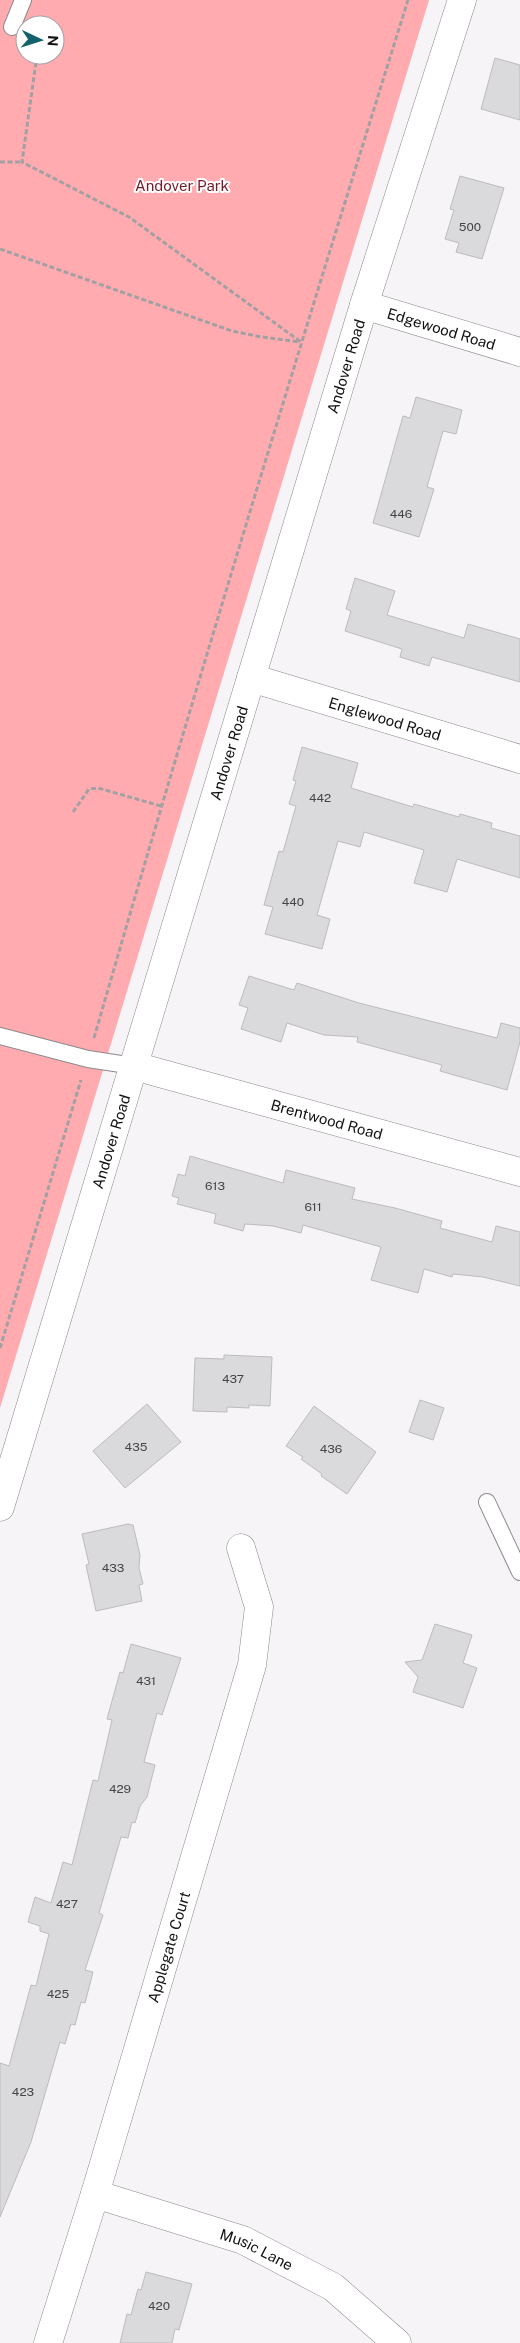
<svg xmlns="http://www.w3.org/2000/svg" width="520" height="2343" font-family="'Public Sans',sans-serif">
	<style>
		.green { fill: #ffabaf; fill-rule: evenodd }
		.building { fill: #dad9dc; stroke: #bcbbbe }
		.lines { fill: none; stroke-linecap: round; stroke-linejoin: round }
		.lane-casing { stroke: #8b898b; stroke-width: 18 }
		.street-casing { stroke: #8b898b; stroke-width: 29 }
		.secondary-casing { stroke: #8b898b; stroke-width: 29 }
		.path { stroke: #a2a0a2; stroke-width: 3; stroke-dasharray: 5 2.5; stroke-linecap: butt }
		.lane { stroke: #fff; stroke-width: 16 }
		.street { stroke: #fff; stroke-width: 28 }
		.secondary { stroke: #fff; stroke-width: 28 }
		.labels { text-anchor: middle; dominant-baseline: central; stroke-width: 4; stroke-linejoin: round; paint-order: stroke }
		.number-label { font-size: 12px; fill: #454445 }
		.park-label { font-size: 15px; fill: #741929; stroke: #fff }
		.street-label { font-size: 15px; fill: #131213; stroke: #fff }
	</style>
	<rect width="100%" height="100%" fill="#f7f4f7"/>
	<!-- green -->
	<path class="green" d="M0 0H429L0 1408ZM25 25H55V55H25Z"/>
	<!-- building -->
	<path class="building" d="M495 58 520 65V120L481 109Z
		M460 176 504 188 482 259 456 252 459 243 445 239 454 210 450 209Z
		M416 397 462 410 456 434 443 431 427 487 434 489 419 537 373 523 403 416 410 418Z
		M355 578 395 591 387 615 464 638 468 624 520 639V682L432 657 429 666 400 657 402 649 345 631 351 611 346 609Z
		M302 747 358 763 351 788 413 807 414 804 459 817 460 814 492 823 491 828 520 836V878L457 859 447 892 414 883 424 850 364 832 360 847 338 841 317 915 330 919 322 949 265 934 273 907 264 905 279 851 283 852 296 806 289 804 296 781 293 780Z
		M249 976 294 990 297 983 359 1003 497 1038 501 1023 520 1028V1042L507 1090 440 1071 442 1065 357 1042 358 1037 324 1035 287 1023 281 1042 241 1029 248 1008 239 1005Z
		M190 1156 283 1183 286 1170 355 1188 352 1199 395 1208 442 1221 440 1228 492 1242 496 1226 520 1232V1286L483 1277 453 1274 452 1277 424 1269 418 1293 371 1280 381 1247 303 1225 301 1233 273 1226 245 1224 243 1231 214 1223 216 1214 177 1204 179 1198 172 1196 178 1174 185 1176Z
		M224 1355 272 1357 270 1406 249 1405V1408L227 1407V1412L193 1411 195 1358 224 1359Z
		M420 1400 444 1408 433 1440 409 1432Z
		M147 1404 181 1442 125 1488 93 1451Z
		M314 1406 376 1452 347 1494 321 1476 322 1474 301 1459 303 1457 286 1446Z
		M128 1524 133 1525 140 1555 139 1568 143 1584 139 1585 142 1601 96 1611 86 1565 89 1564 82 1534Z
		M435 1624 472 1635 463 1663 477 1668 463 1708 413 1692 418 1677 405 1662 422 1660Z
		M131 1644 181 1658 162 1715 157 1713 144 1762 155 1765 147 1797 140 1806 135 1823 132 1822 128 1838 121 1837 99 1913 103 1915 85 1970 93 1972 85 2003 81 2002 75 2025 71 2024 65 2044 60 2042 31 2142 0 2217V2063L9 2066 31 1985 36 1986 49 1934 40 1931V1926L28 1922 35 1897 51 1903 63 1862 72 1865 93 1780 98 1781 112 1720 107 1719 120 1672 123 1673Z
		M146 2272 192 2284 179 2330 175 2329 172 2343H120L127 2314 131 2315 138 2289 141 2290Z"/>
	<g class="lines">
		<!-- lane casing -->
		<g class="lane-casing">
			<path id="lane" d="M12 27 23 0
				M0 1036 88 1059 134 1066
				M487 1502 520 1572"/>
		</g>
		<!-- street casing -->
		<g class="street-casing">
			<g id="street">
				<path id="s1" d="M364 305 520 352"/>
				<path id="s2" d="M251 678 520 759"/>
				<path id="s3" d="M134 1066 520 1172"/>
				<path id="s4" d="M95 2194 243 2240 333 2287 397 2343"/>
				<path id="s5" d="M48 2343 95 2194 252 1665 259 1607 241 1548"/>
			</g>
		</g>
		<!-- secondary casing -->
		<g class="secondary-casing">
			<g id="secondary">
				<path id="s6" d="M0 1507 364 305 462 0"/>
			</g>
		</g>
		<!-- path -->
		<path class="path" d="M37 55 22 162 129 217 301 342
			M0 162H22
			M0 249 232 331 262 337 300 342
			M73 812 89 789 98 788 161 806
			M94 1038C194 691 300 345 408 0
			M0 1348 81 1080"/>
		<!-- lane -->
		<use href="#lane" class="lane"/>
		<!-- street -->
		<use href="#street" class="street"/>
		<!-- secondary -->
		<use href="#secondary" class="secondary"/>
	</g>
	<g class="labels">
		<!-- number labels -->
		<g class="number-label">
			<text x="470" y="227">500</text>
			<text x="401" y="514">446</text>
			<text x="320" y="798">442</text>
			<text x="293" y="902">440</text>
			<text x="215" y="1186">613</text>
			<text x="313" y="1207">611</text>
			<text x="233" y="1379">437</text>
			<text x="136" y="1447">435</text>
			<text x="331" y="1449">436</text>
			<text x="113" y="1568">433</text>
			<text x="146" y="1681">431</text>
			<text x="120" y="1789">429</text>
			<text x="67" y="1904">427</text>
			<text x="58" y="1994">425</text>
			<text x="23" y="2092">423</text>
			<text x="159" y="2306">420</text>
		</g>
		<!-- park labels -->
		<g class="park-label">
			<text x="182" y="185">Andover Park</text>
		</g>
		<!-- street labels -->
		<g class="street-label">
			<text stroke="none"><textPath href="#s1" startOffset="81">Edgewood Road</textPath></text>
			<text stroke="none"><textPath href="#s6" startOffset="1192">Andover Road</textPath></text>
			<text stroke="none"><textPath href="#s2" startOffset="140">Englewood Road</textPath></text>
			<text stroke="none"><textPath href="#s6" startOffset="788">Andover Road</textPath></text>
			<text stroke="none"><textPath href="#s3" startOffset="200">Brentwood Road</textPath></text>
			<text stroke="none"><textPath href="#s6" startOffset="382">Andover Road</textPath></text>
			<text stroke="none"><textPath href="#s5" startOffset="414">Applegate Court</textPath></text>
			<text stroke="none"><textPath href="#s4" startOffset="171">Music Lane</textPath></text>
		</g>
	</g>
	<!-- north arrow -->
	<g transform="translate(40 40) rotate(94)"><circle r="24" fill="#ffffff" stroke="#a1a0a1"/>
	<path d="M0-4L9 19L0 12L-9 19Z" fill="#126269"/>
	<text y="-8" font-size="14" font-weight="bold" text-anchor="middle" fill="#131213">N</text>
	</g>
</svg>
